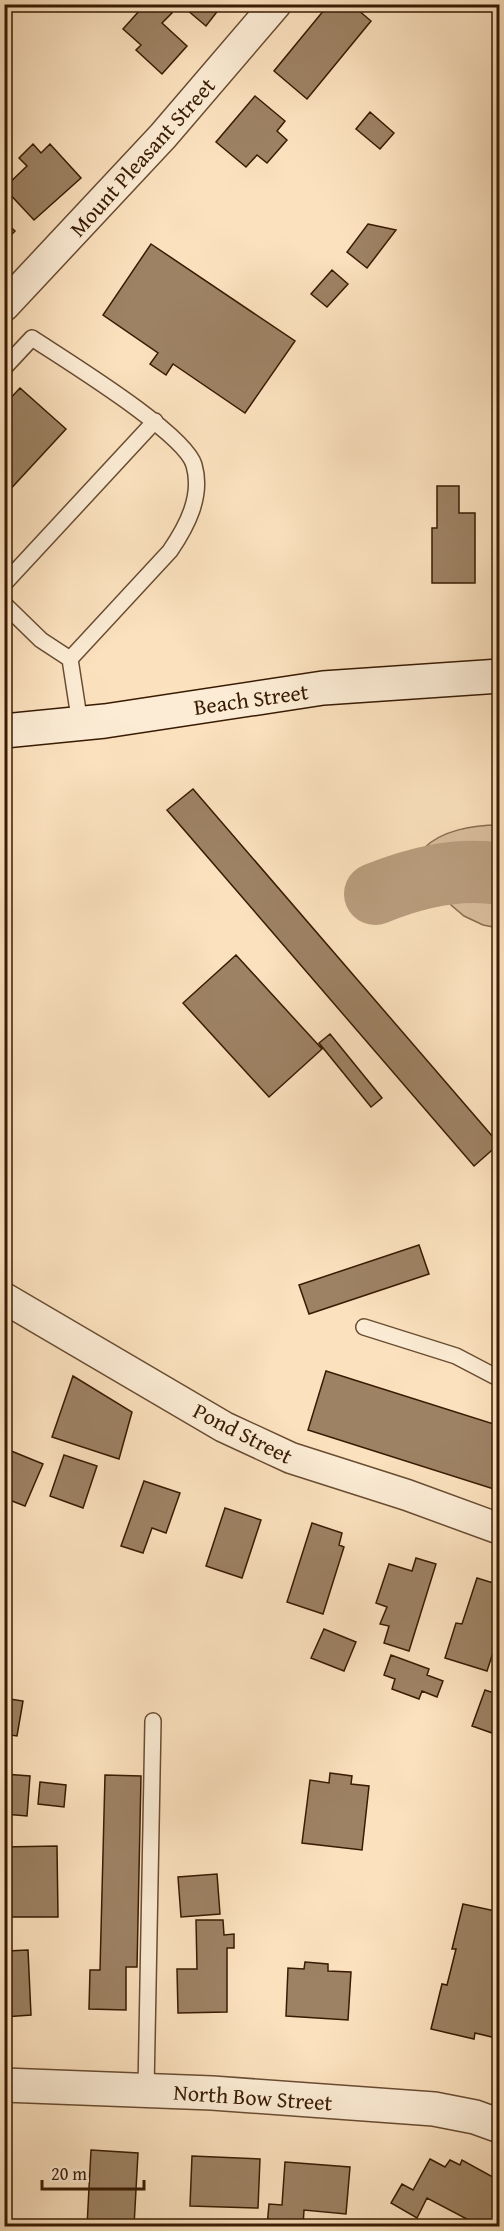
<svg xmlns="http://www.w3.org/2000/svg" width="504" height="2231" font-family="'Gentium Book Plus',serif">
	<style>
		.green { fill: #dabf9e; stroke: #896d50; stroke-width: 1.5 }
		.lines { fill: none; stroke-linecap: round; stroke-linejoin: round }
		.river { stroke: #b99e7e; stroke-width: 62 }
		.building { fill: #9d8264; stroke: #381b02; stroke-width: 1.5 }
		.service-casing { stroke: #694c31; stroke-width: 18 }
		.minor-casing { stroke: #694c31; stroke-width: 33 }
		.tertiary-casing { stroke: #694c31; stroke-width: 36 }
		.secondary-casing { stroke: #381b02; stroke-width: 36 }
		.service { stroke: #fcecd5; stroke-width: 15 }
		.minor { stroke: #fcecd5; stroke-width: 30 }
		.tertiary { stroke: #fcecd5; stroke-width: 33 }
		.secondary { stroke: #fcecd5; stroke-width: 33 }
		.labels { text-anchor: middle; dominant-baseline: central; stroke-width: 4.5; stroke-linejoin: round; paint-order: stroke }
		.street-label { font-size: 22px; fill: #381b02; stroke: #fcecd5 }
	</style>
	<rect width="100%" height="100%" fill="#fbe1be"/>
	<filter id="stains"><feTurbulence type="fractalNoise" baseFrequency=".00333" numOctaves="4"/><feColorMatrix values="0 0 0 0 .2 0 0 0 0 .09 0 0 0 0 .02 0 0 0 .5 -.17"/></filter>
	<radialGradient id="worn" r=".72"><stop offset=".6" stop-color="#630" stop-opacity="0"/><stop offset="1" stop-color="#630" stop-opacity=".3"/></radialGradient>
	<!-- green -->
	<path class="green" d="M499 825H500L499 928 483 925 464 916 451 905 437 881 411 864C415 860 418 854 423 849 441 830 474 825 499 825Z"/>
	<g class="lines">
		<!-- river -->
		<path class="river" d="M375 894C414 878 456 867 500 874"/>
	</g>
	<!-- building -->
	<path class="building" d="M134 4H163L172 13 162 23 187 46 162 74 136 50 141 45 123 29 140 10Z
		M180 4H223L206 26Z
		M329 4H351L371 21 307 99 274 71Z
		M255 96 285 121 277 131 287 140 267 163 257 155 246 167 216 142Z
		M370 112 394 133 380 149 356 129Z
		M33 144 41 153 50 144 81 178 34 220 4 188 27 166 19 158Z
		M4 221 15 231 4 242Z
		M368 224 396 230 367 268 347 252Z
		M151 244 295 341 245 413 173 364 166 375 150 364 158 353 103 315Z
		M332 270 348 284 327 307 311 294Z
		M20 388 66 429 4 496V405Z
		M437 486H459V513H475V583H432V528H437Z
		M193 789 499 1144 474 1166 167 810Z
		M236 955 322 1049 269 1097 183 1003Z
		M330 1034 382 1098 371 1107 319 1043Z
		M419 1245 429 1274 309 1314 299 1285Z
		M326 1371 500 1426V1491L308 1430Z
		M73 1376 132 1412 119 1459 52 1437Z
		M4 1448 43 1464 25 1506 4 1498Z
		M64 1455 97 1466 83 1508 50 1496Z
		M144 1481 180 1493 166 1533 152 1528 143 1553 121 1546Z
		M225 1508 261 1520 242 1578 206 1566Z
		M312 1523 342 1533 339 1545 344 1547 323 1614 287 1602Z
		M416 1558 436 1564 409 1651 384 1643 389 1626 380 1624 387 1607 376 1603 389 1564 412 1571Z
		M477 1578 500 1585V1631L487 1671 445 1658 456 1623 462 1624Z
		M324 1629 356 1642 344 1671 311 1658Z
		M391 1655 429 1669 427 1675 443 1681 437 1697 422 1691 419 1699 392 1689 395 1679 384 1675Z
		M485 1690 500 1695V1712L492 1733 472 1726Z
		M4 1698 23 1701 17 1736 4 1734Z
		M330 1773 352 1776 351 1784 369 1786 362 1850 302 1843 310 1780 329 1783Z
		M4 1774 30 1776 27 1816 4 1814Z
		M105 1775 141 1776 137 1967H126V2010L89 2009 90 1970H100Z
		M40 1782 66 1785 64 1807 38 1804Z
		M57 1846 58 1917H9L8 1863H4V1847Z
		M217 1874 220 1914 181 1917 178 1877Z
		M463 1904 500 1912V2039L475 2033 474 2039 431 2029 442 1984 447 1985 456 1949H452Z
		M196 1920H223L224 1935 234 1934V1948H227V2012L178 2013 177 1969H197Z
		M4 1927H6L7 1951 28 1950 31 2015 4 2017Z
		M305 1962 328 1964V1971L351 1972 348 2020 286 2016 288 1968 304 1969Z
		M4 2132 11 2133 4 2197Z
		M91 2150 138 2153 134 2226H87Z
		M192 2156 260 2159 258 2208 190 2206Z
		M430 2159 445 2167 450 2160 460 2165 462 2160 500 2181V2206L489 2226H480L427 2198 417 2218 391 2203 402 2184 413 2190Z
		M285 2162 350 2167 346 2214 304 2210 303 2226H267L269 2204 282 2205Z"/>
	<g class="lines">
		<!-- service casing -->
		<g class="service-casing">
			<path id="service" d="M4 368 32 338C65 360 185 433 194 465 203 496 187 526 170 551L70 659
				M4 584 155 421
				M4 604 41 640 70 659
				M70 659 80 724
				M364 1327 456 1356 500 1379
				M146 2090 153 1721"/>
		</g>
		<!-- minor casing -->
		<g class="minor-casing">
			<path id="minor" d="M4 306 163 136 276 4
				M4 1298 224 1427 291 1458 407 1495 500 1529"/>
		</g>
		<!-- tertiary casing -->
		<g class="tertiary-casing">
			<path id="tertiary" d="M4 2085 212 2093 434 2109 475 2117 500 2126"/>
		</g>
		<!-- secondary casing -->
		<g class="secondary-casing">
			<path id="secondary" d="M4 731 105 721 323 688 500 676"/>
		</g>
		<!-- service -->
		<use href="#service" class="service"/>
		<!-- minor -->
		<use href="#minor" class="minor"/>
		<!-- tertiary -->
		<use href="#tertiary" class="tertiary"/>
		<!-- secondary -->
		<use href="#secondary" class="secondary"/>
	</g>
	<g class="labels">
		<!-- street labels -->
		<g class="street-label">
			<text transform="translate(142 157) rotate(-48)">Mount Pleasant Street</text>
			<text transform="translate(251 699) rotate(-8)">Beach Street</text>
			<text transform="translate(243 1433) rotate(27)">Pond Street</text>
			<text transform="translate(253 2097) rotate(4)">North Bow Street</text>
		</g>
	</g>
	<!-- margin -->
	<rect width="504" height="2231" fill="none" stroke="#fbe1be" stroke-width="24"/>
	<rect x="6" y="6" width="492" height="2219" fill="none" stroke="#381b02" stroke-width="3"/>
	<rect x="12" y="12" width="480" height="2207" fill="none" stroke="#381b02" stroke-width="1.5"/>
	<!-- scale -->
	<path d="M42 2180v9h102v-9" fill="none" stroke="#381b02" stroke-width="3"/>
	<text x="51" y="2180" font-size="18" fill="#381b02" stroke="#fcecd5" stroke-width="4.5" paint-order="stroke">20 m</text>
	<rect width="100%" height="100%" filter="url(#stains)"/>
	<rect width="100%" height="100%" fill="url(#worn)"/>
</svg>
